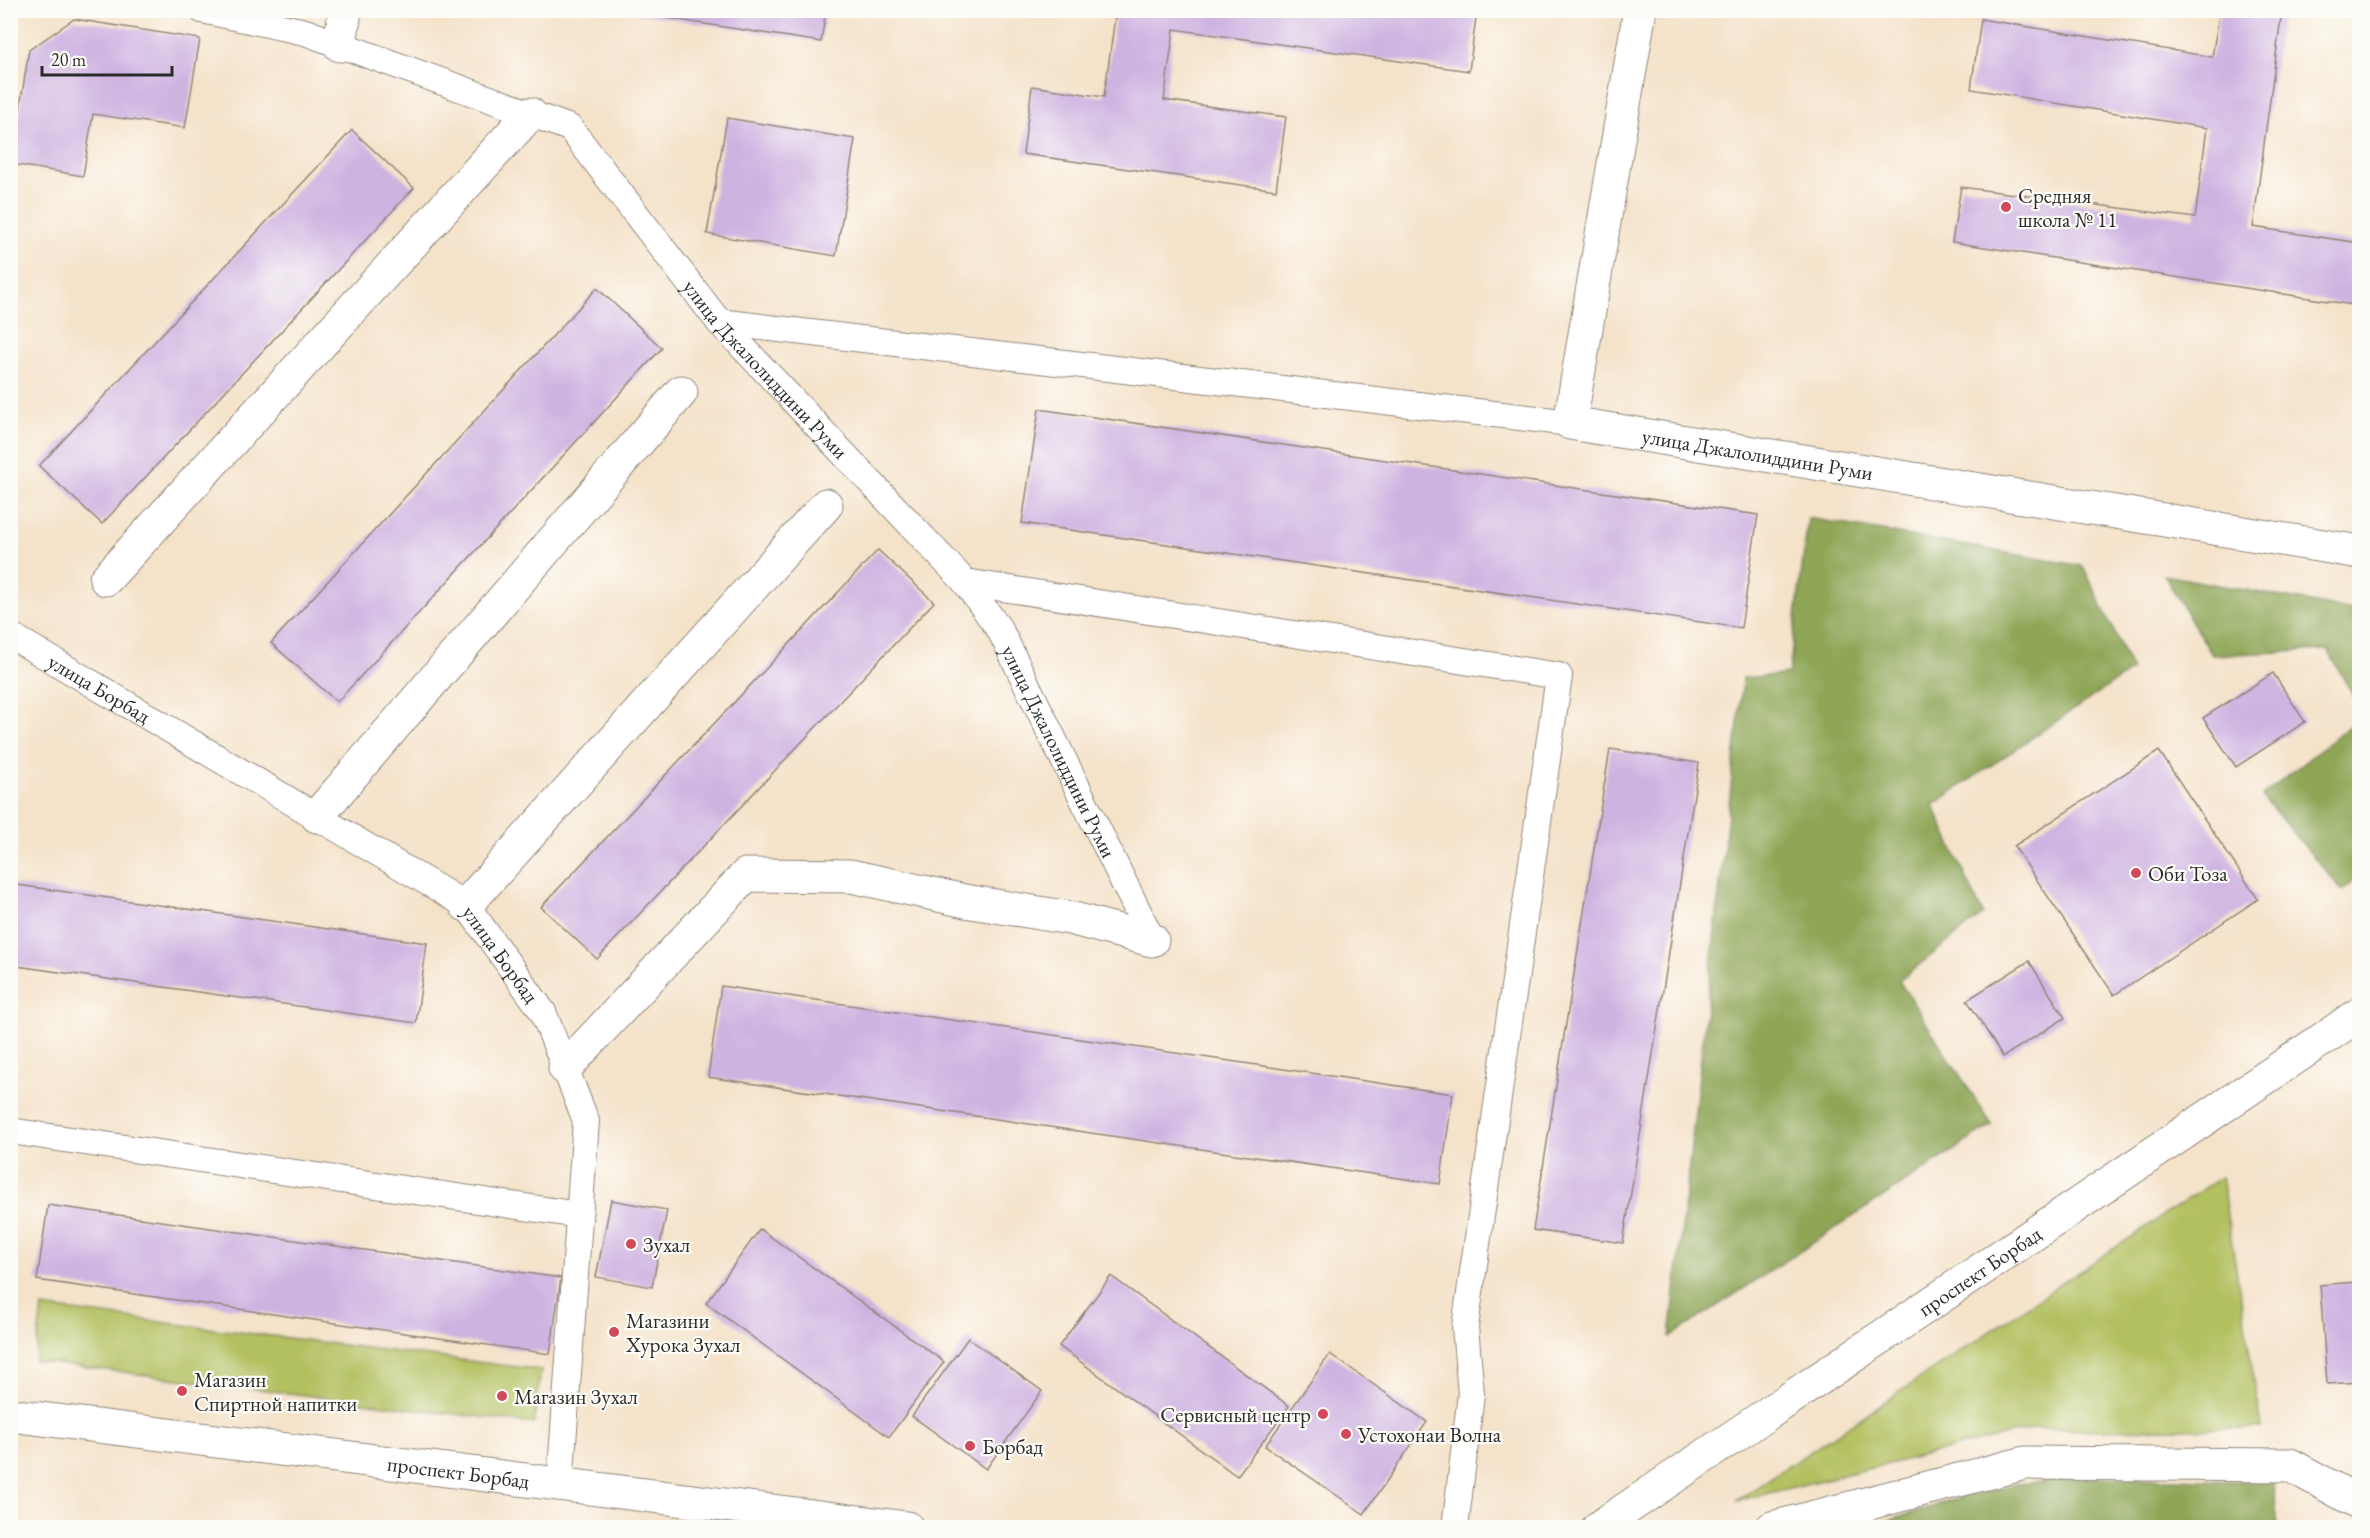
<svg xmlns="http://www.w3.org/2000/svg" width="2370" height="1538" font-family="'EB Garamond',serif">
	<style>
		.green { fill: #b3c061; stroke: #6f7646; stroke-width: 1.5 }
		.forest { fill: #8ea657; stroke: #5c6841; stroke-width: 1.5 }
		.building { fill: #ceb3e1 }
		.lines { fill: none; stroke-linecap: round; stroke-linejoin: round }
		.service-casing { stroke: #90867a; stroke-width: 28 }
		.pedestrian-casing { stroke: #90867a; stroke-width: 35 }
		.minor-casing { stroke: #90867a; stroke-width: 35 }
		.tertiary-casing { stroke: #90867a; stroke-width: 35 }
		.service { stroke: #fff; stroke-width: 26 }
		.pedestrian { stroke: #fff; stroke-width: 33 }
		.minor { stroke: #fff; stroke-width: 33 }
		.tertiary { stroke: #fff; stroke-width: 33 }
		.poi-dot { fill: #d1495b; stroke: #fdfcf7; stroke-width: 2 }
		.labels { text-anchor: middle; dominant-baseline: central; stroke-width: 4.5; stroke-linejoin: round; paint-order: stroke }
		.poi-label { font-size: 21px; fill: #2b2b2b; stroke: #fdfcf7; text-anchor: start }
		.street-label { font-size: 21px; fill: #2b2b2b; stroke: #fdfcf7 }
	</style>
	<rect width="100%" height="100%" fill="#fdfcf7"/>
	<filter id="ink" filterUnits="userSpaceOnUse"><feTurbulence type="fractalNoise" baseFrequency=".0167" numOctaves="2"/><feDisplacementMap in="SourceGraphic" scale="12" xChannelSelector="R" yChannelSelector="G"/><feConvolveMatrix kernelMatrix="1 2 1 2 8 2 1 2 1" color-interpolation-filters="sRGB"/></filter>
	<filter id="wash" filterUnits="userSpaceOnUse"><feTurbulence type="fractalNoise" baseFrequency=".008" numOctaves="4" result="noise"/><feDisplacementMap in="SourceGraphic" scale="24" xChannelSelector="R" yChannelSelector="G"/><feGaussianBlur stdDeviation="1.35" result="paint"/><feColorMatrix in="noise" values="0 0 0 0 0 0 0 0 0 0 0 0 0 0 0 0 0 1.4 0 .05"/><feComposite in="paint" operator="in"/></filter>
	<g filter="url(#wash)">
		<rect width="100%" height="100%" fill="#f4e2c9"/>
		<!-- green -->
		<path class="green" d="M2221 1177 2262 1428 2092 1430 2035 1428 1736 1501Z
			M42 1307 541 1370 534 1424 35 1361Z"/>
		<!-- forest -->
		<path class="forest" d="M1808 518 2083 566 2132 670 1933 805 1983 914 1899 981 1992 1125 1670 1337 1743 678 1789 674Z
			M2164 575 2359 611V707L2328 650 2212 655Z
			M2359 719V878L2342 890 2262 796Z
			M2100 1477 2273 1482 2278 1527 1868 1528 1950 1500 2016 1484Z"/>
		<g id="blocks">
			<!-- building -->
			<path class="building" d="M615 10H826L821 42Z
				M1116 10H1477L1469 71 1174 29 1164 100 1286 117 1276 190 1023 154 1032 86 1104 97Z
				M2220 10H2282L2253 227 2360 243V306L1952 242 1961 187 2195 218 2207 128 1971 89 1981 19 2212 57Z
				M74 19 200 39 185 128 93 114 83 176 11 164 29 50Z
				M727 118 855 139 836 256 707 234Z
				M352 130 414 188 102 524 39 466Z
				M597 288 662 348 337 702 271 643Z
				M1039 409 1758 515 1741 628 1022 523Z
				M878 550 934 602 597 959 541 907Z
				M2273 673 2305 722 2236 767 2203 718Z
				M1610 749 1699 763 1623 1243 1533 1230Z
				M2159 751 2258 899 2114 995 2014 846Z
				M10 884 427 943 416 1023 10 965Z
				M2029 961 2065 1018 2003 1057 1967 1000Z
				M721 986 1453 1094 1440 1184 708 1077Z
				M611 1200 667 1210 652 1287 596 1277Z
				M48 1205 561 1278 550 1354 37 1280Z
				M760 1229 944 1362 889 1437 706 1303Z
				M2360 1269V1382L2327 1384 2320 1285 2356 1282 2355 1270Z
				M1111 1276 1289 1406 1237 1476 1059 1346Z
				M968 1338 1042 1391 986 1469 912 1416Z
				M1330 1354 1427 1422 1364 1514 1265 1446Z"/>
		</g>
	</g>
	<g filter="url(#ink)">
		<use href="#blocks" fill-opacity="0" stroke="#90867a" stroke-width="1.5"/>
		<g class="lines">
			<!-- service casing -->
			<g class="service-casing">
				<g id="service">
					<path id="s1" d="M202 10 305 32 570 128 719 322 965 582 1000 630 1152 940"/>
					<path d="M719 322 1570 423"/>
					<path d="M965 582 1559 676 1465 1327 1471 1394 1455 1528"/>
					<path id="s2" d="M10 635 466 905 543 1012 586 1121 560 1485"/>
					<path d="M10 1131 579 1215"/>
				</g>
			</g>
			<!-- pedestrian casing -->
			<g class="pedestrian-casing">
				<path id="pedestrian" d="M565 1068 746 875 851 876 965 901 1070 918 1152 940"/>
			</g>
			<!-- minor casing -->
			<g class="minor-casing">
				<g id="minor">
					<path id="s3" d="M1640 10 1570 423 2360 552"/>
					<path d="M340 45 345 10"/>
					<path d="M106 579 530 114"/>
					<path d="M317 816 681 392"/>
					<path d="M466 905 826 505"/>
					<path d="M1772 1528 2025 1463 2290 1465 2360 1503"/>
				</g>
			</g>
			<!-- tertiary casing -->
			<g class="tertiary-casing">
				<g id="tertiary">
					<path id="s4" d="M10 1415 907 1528"/>
					<path id="s5" d="M1598 1528 2360 1014"/>
				</g>
			</g>
			<!-- service -->
			<use href="#service" class="service"/>
			<!-- pedestrian -->
			<use href="#pedestrian" class="pedestrian"/>
			<!-- minor -->
			<use href="#minor" class="minor"/>
			<!-- tertiary -->
			<use href="#tertiary" class="tertiary"/>
		</g>
	</g>
	<!-- markers -->
	<g class="poi-dot">
		<circle cx="2006" cy="207" r="6"/>
		<circle cx="2136" cy="873" r="6"/>
		<circle cx="631" cy="1244" r="6"/>
		<circle cx="614" cy="1332" r="6"/>
		<circle cx="182" cy="1391" r="6"/>
		<circle cx="502" cy="1396" r="6"/>
		<circle cx="1323" cy="1414" r="6"/>
		<circle cx="1346" cy="1434" r="6"/>
		<circle cx="970" cy="1446" r="6"/>
	</g>
	<g class="labels">
		<!-- poi labels -->
		<g class="poi-label">
			<text x="2018" y="195">Средняя<tspan x="2018" dy="24">школа № 11</tspan></text>
			<text x="2148" y="873">Оби Тоза</text>
			<text x="643" y="1244">Зухал</text>
			<text x="626" y="1320">Магазини<tspan x="626" dy="24">Хурока Зухал</tspan></text>
			<text x="194" y="1379">Магазин<tspan x="194" dy="24">Спиртной напитки</tspan></text>
			<text x="514" y="1396">Магазин Зухал</text>
			<text x="1311" y="1414" text-anchor="end">Сервисный центр</text>
			<text x="1358" y="1434">Устохонаи Волна</text>
			<text x="982" y="1446">Борбад</text>
		</g>
		<!-- street labels -->
		<g class="street-label">
			<text stroke="none"><textPath href="#s1" startOffset="698">улица Джалолиддини Руми</textPath></text>
			<text stroke="none"><textPath href="#s3" startOffset="609">улица Джалолиддини Руми</textPath></text>
			<text stroke="none"><textPath href="#s2" startOffset="104">улица Борбад</textPath></text>
			<text stroke="none"><textPath href="#s1" startOffset="1184">улица Джалолиддини Руми</textPath></text>
			<text stroke="none"><textPath href="#s2" startOffset="590">улица Борбад</textPath></text>
			<text stroke="none"><textPath href="#s5" startOffset="460">проспект Борбад</textPath></text>
			<text stroke="none"><textPath href="#s4" startOffset="452">проспект Борбад</textPath></text>
		</g>
	</g>
	<!-- margin -->
	<rect width="2370" height="1538" fill="none" stroke="#fdfcf7" stroke-width="36"/>
	<!-- scale -->
	<path d="M42 66v9h130v-9" fill="none" stroke="#2b2b2b" stroke-width="3"/>
	<text x="51" y="66" font-size="18" fill="#2b2b2b" stroke="#fdfcf7" stroke-width="4.5" paint-order="stroke">20 m</text>
</svg>
